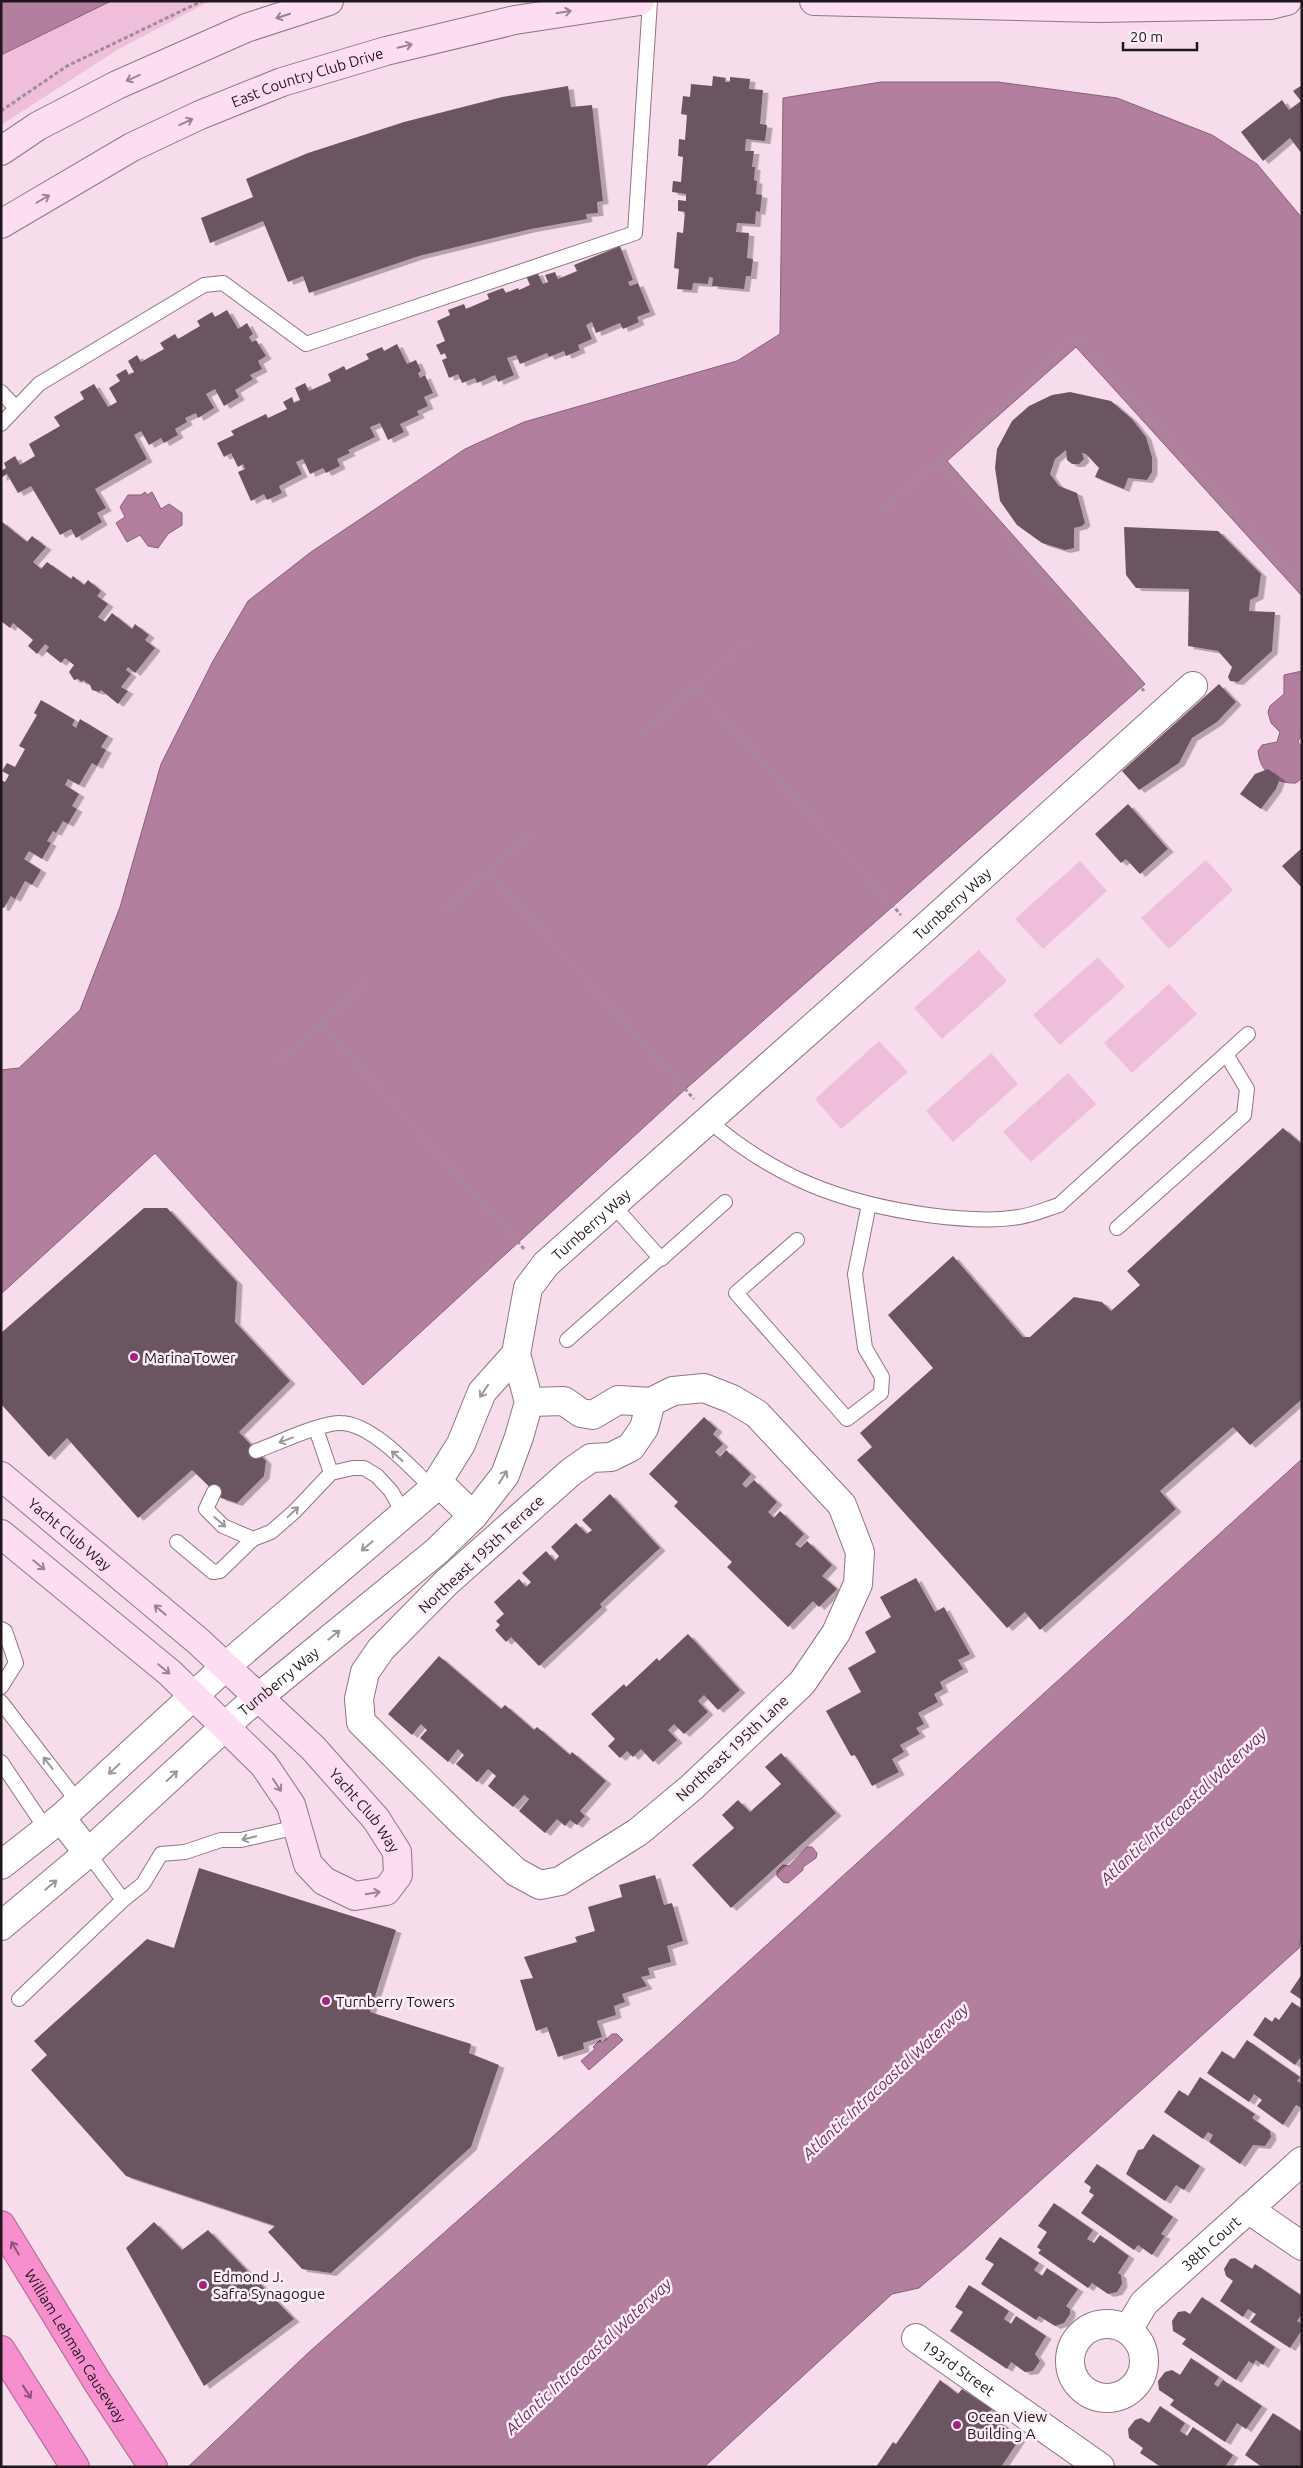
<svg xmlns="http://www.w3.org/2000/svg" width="1303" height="2468" font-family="Ubuntu,sans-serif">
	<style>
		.green { fill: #eebeda }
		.water { fill: #b37f9e; stroke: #876077 }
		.building { fill: #6b5561; filter: url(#shadow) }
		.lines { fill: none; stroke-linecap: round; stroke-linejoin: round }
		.lane-casing { stroke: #8d7683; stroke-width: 16 }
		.street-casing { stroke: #8d7683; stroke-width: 30 }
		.secondary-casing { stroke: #8d7683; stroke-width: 30 }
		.highway-casing { stroke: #ac6590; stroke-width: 30 }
		.path { stroke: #a08c97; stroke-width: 3; stroke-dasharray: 4 2.5; stroke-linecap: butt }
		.lane { stroke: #fff; stroke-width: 14 }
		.street { stroke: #fff; stroke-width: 28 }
		.secondary { stroke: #fdddf1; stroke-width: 28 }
		.highway { stroke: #f78fcf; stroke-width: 28 }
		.oneway { stroke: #9a8491 }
		.oneway2 { stroke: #9b9799 }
		.oneway3 { stroke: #8c5376 }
		.poi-dot { fill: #a2277c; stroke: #fdedf6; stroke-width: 2 }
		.labels { text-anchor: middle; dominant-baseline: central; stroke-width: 5; stroke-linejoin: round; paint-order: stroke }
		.street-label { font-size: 15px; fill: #20171c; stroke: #fdedf6 }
		.poi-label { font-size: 15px; fill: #20171c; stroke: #fdedf6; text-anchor: start }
		.water-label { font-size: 16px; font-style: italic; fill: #6f2f58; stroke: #fdedf6 }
	</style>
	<defs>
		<filter id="shadow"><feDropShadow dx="5.5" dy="3" stdDeviation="0" flood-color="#0004"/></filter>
	</defs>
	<rect width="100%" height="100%" fill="#f7dceb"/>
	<!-- green -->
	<path class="green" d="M1 1H210L117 50 1 125Z
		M1206 860 1233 890 1169 949 1141 918Z
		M1080 861 1107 891 1043 949 1015 919Z
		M979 950 1007 981 942 1039 914 1008Z
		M1098 957 1125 987 1060 1045 1033 1015Z
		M1169 984 1197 1014 1132 1073 1104 1043Z
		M879 1041 908 1072 841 1129 815 1099Z
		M991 1053 1018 1084 953 1142 926 1111Z
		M1068 1073 1096 1104 1031 1162 1003 1132Z"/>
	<!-- water -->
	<path class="water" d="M1 1H111L1 55Z
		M881 82H998L1117 98 1212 135 1257 164 1302 218V596L1076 347 947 461 1145 684 680 1094 363 1385 155 1153 1 1294V1070L19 1068 80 1010 120 907 161 764 213 661 248 601 311 552 465 449 524 422 737 361 780 334 783 98Z
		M145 492 147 495 152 492 161 509 169 504 182 513V525L168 534 158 548 148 546 140 535 127 542 116 523 125 517 120 507 128 495H141Z
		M1302 671V732L1298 742 1302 748V778L1296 783C1275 784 1260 772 1258 751L1262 745 1277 742 1280 732 1271 723 1268 712 1270 706 1284 694V675Z
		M1302 1459V1932L1299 1948 968 2246 919 2288 892 2294 704 2467H188L308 2353 672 2031Z
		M807 1847H812L817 1853 816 1858 803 1867V1870L788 1883 783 1882 777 1876V1871L783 1865 789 1866Z
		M612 2034H617L623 2040 589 2070 581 2061 595 2049 593 2047 600 2040 602 2043Z"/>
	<!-- building -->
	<path class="building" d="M713 76 726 78 725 82H730V77L750 79 749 89 763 90 760 124 767 125 765 141 746 139 745 151H754L752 167H755L754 180 757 181 756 194 762 195 760 212 756 211 755 224 737 223 736 232 749 233 747 258 753 259 751 276H746L744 289 712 286 713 278 709 277 708 284 693 283 692 290 677 289 679 269 674 268 677 232 683 233 685 212 678 211V200L686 201V194L672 192 673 181 681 182 683 157 678 156 679 139 685 140 687 115 681 114 683 96 690 97 691 84 712 86Z
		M1302 85V154L1290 138 1263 161 1241 132 1282 100 1289 110 1301 101 1293 91Z
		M568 86 571 107 592 105 603 201 597 202 598 213 586 214 587 219 531 229 419 256 309 293 303 276 288 282 263 221 210 243 201 218 253 197 246 179 308 153 404 122 502 97Z
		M620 246 633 280 628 282 630 286 638 283 650 312 637 317 639 322 623 329 620 323 596 333 592 322 586 325 592 339 578 345 580 350 566 356 564 351 549 357 547 353 520 364 516 355 507 358 514 375 498 382 495 375 477 383 475 378 462 383 458 374 449 378 442 360 447 358 445 353 441 355 436 345 445 341 437 321 450 315 448 310 464 304 466 309 489 299 487 294 503 288 506 293 518 288 519 290 530 285 526 276 537 272 543 284 548 282 545 275 555 272 558 279 577 271 574 265Z
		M227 310 238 329 247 323 253 334 249 337 252 342 256 340 266 356 258 361 262 369 250 375 253 379 235 390 239 397 224 406 215 389 206 394 214 408 198 418 196 413 185 418 187 422 175 429 178 435 164 443 161 438 149 445 141 431 134 435 147 459 95 489 106 508 97 513 102 522 76 538 71 529 60 535 31 486 18 493 7 474 1 478V471L6 468 4 463 15 456 20 465 35 456 29 444 60 426 54 417 84 399 80 392 94 384 108 407 117 402 109 388 120 381 116 375 126 369 129 375 134 372 128 361 137 355 141 362 164 349 160 343 175 334 178 339 200 326 197 321 212 312 215 317Z
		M397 344 407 364 416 360 421 371 418 373 420 378 425 375 433 393 424 397 428 406 417 411 419 415 400 424 404 432 388 440 380 423 370 427 375 437 348 450 350 453 337 459 340 466 326 473 323 468 310 474 303 459 296 462 302 474 279 486 282 493 267 500 264 494 251 501 238 472 245 469 243 464 238 467 231 453 224 457 217 443 234 435 231 431 266 414 268 418 287 409 283 402 292 397 294 403 300 400 295 388 305 383 309 391 331 381 328 374 344 366 346 370 369 359 366 354 382 347 384 351Z
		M1070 392 1111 401 1132 419 1146 437 1152 457V472L1147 480 1128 478 1124 489 1095 477 1099 468 1086 454 1082 453 1084 459 1079 464H1072L1067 460 1066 450 1055 459 1050 474 1059 486 1077 493 1085 523 1082 526 1074 528V548L1065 550 1042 543 1017 525 1000 501 995 468 997 449 1012 421 1029 406 1052 395Z
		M1 521 27 542 32 536 46 547 33 562 41 569 47 562 71 579 73 576 84 585 88 580 101 591 97 596 108 604 98 617 105 622 112 613 132 629 135 624 149 635 145 640 155 648 135 673 128 667 126 670 131 674 121 687 128 691 118 704 101 690 99 692 92 690 90 685 83 680 82 682 78 679 74 680 69 672 74 665 65 658 61 663 46 651 49 647 45 644 37 654 28 646 33 640 13 623 10 628 1 621Z
		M1124 527 1218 531 1261 574 1258 596 1250 600 1249 611 1275 612 1272 651 1238 682 1230 681 1228 677 1232 667 1218 651 1188 646 1189 589 1136 588 1126 575Z
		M1219 684 1236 702 1217 722 1192 738 1179 763 1139 790 1122 771Z
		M41 700 75 720 72 725 76 728 80 719 108 736 101 747 106 750 97 766 92 763 79 785 68 779 65 785 79 794 72 806 77 809 68 824 63 821 56 833 53 831 47 841 51 843 42 859 29 851 24 859 41 870 32 885 25 881 15 899 11 896 4 908 1 907V780L5 782 9 775 2 771 7 763 15 767 25 749 19 746 37 715 34 713Z
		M1268 769 1280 778 1276 789 1261 809 1240 794 1255 774Z
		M1128 804 1168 849 1140 874 1126 859 1121 863 1095 834Z
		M1302 848V888L1282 866Z
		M1283 1128 1302 1144V1399L1250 1445 1233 1427 1160 1491 1176 1509 1040 1630 1025 1612 1007 1628 857 1460 872 1447 860 1433 933 1368 888 1315 953 1256 1023 1337H1030L1074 1297 1102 1302 1111 1311 1140 1285 1127 1271Z
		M144 1208H167L237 1282 235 1322 290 1381 239 1432 266 1461 264 1476 237 1503 221 1498 192 1470 138 1518 67 1438 49 1457 1 1404V1333Z
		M704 1417 717 1429 713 1434 723 1444 715 1452 720 1457 726 1450 751 1474 742 1484 746 1488 754 1480 777 1502 768 1512 774 1518 780 1511 804 1534 795 1544 800 1548 807 1541 832 1565 822 1576 837 1589 819 1607 813 1601 788 1627 727 1567 732 1562 674 1506 678 1502 649 1474Z
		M610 1494 660 1548 600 1604 602 1607 539 1666 511 1637 506 1642 495 1630 500 1625 496 1621 504 1614 494 1602 519 1579 526 1587 531 1582 522 1573 546 1551 555 1561 559 1556 551 1547 576 1523 587 1534 592 1530 582 1520Z
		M916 1578 935 1612 944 1607 970 1654 958 1660 963 1669 940 1682 943 1689 934 1694 938 1702 918 1713 924 1724 916 1728 920 1734 900 1745 904 1752 892 1759 899 1772 872 1786 855 1755 851 1756 826 1711 861 1692 848 1668 876 1652 865 1632 891 1617 880 1597Z
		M688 1634 740 1690 718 1710 704 1695 698 1701 708 1712 684 1734 674 1724 668 1730 677 1740 653 1762 641 1749 633 1757 627 1751 620 1758 608 1746 615 1739 591 1714 624 1684 626 1687 657 1658 659 1661Z
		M439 1656 501 1709 505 1705 534 1730 537 1727 570 1755 572 1752 606 1781 580 1811 585 1816 577 1825 570 1820 565 1826 557 1819 545 1833 519 1811 529 1799 524 1795 513 1807 488 1786 496 1776 488 1769 477 1782 456 1764 464 1755 458 1749 448 1762 420 1738 427 1730 421 1724 412 1735 388 1714Z
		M781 1753 836 1813 731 1908 692 1865 734 1828 722 1815 738 1800 750 1812 781 1784 765 1767Z
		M199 1868 396 1930 370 2012 471 2044 469 2053 499 2065 471 2147 331 2273 302 2269 268 2232 275 2226 126 2176 31 2070 47 2055 34 2041 147 1939 174 1948Z
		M655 1875 664 1905 672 1903 683 1941 667 1946 671 1962 648 1968 650 1975 641 1977 647 1986 622 1994 625 2002 614 2006 616 2015 597 2021 602 2037 583 2043 584 2049 558 2057 547 2027 536 2031 520 1980 533 1978 524 1957 577 1942 575 1937 595 1931 588 1907 622 1897 619 1885Z
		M1302 1974V2000L1290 1992Z
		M1292 2002 1302 2009V2060L1300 2058 1295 2065 1253 2035 1265 2017 1272 2022 1275 2017 1279 2020Z
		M1247 2040 1300 2077 1297 2081 1302 2084V2108L1296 2105 1283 2125 1257 2106 1262 2100 1254 2094 1249 2102 1207 2073 1222 2051 1234 2059Z
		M1200 2077 1255 2114 1252 2118 1270 2131 1271 2137 1265 2146 1253 2145 1240 2164 1209 2142 1213 2135 1208 2132 1203 2139 1164 2112 1179 2090 1188 2096Z
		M1153 2134 1200 2166 1184 2190 1176 2185 1165 2201 1126 2174 1138 2150 1143 2149Z
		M1097 2164 1173 2217 1161 2234 1165 2236 1152 2255 1138 2245 1134 2250 1081 2213 1094 2195 1089 2192 1091 2187 1084 2182Z
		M1054 2203 1093 2230 1087 2239 1094 2243 1100 2235 1129 2256 1118 2273 1121 2275 1122 2284 1117 2292 1108 2294 1092 2283 1088 2288 1038 2253 1041 2250 1037 2247 1047 2232 1038 2226Z
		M154 2222 182 2250 208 2230 294 2319 204 2386 126 2248Z
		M1000 2237 1039 2263 1034 2270 1042 2276 1047 2268 1078 2289 1066 2306 1070 2309V2314L1064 2323 1055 2326 1039 2316 1036 2320 981 2284 994 2264 985 2259Z
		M1235 2258 1252 2269 1255 2264 1302 2296V2314L1297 2321 1302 2324V2330L1290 2348 1250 2322 1256 2314 1248 2309 1243 2317 1220 2301 1233 2281 1226 2276 1224 2269 1230 2259Z
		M969 2285 1009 2311 1004 2319 1011 2324 1016 2316 1046 2336 1035 2354 1040 2361 1033 2371 1025 2372 1011 2362 1007 2369 950 2331 963 2312 955 2307Z
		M1202 2297 1275 2347 1263 2365 1256 2360 1253 2364 1249 2361 1236 2380 1182 2344 1186 2339 1173 2331 1172 2321 1178 2312 1185 2311 1190 2314Z
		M1191 2358 1219 2377 1214 2384 1218 2387 1223 2380 1262 2406 1246 2429 1237 2423 1225 2442 1170 2405 1174 2400 1159 2390 1158 2381 1165 2372 1172 2370 1180 2375Z
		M940 2380 958 2394 962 2389 992 2409 988 2414 1021 2437 1001 2467H876L893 2442 896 2444Z
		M1160 2406 1185 2423 1180 2431 1187 2436 1193 2427 1233 2455 1225 2467H1161L1140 2453 1143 2448 1129 2438 1128 2429 1135 2420 1141 2418 1149 2423Z
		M1273 2413 1302 2432V2467H1262L1245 2455Z"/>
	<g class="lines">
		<!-- lane casing -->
		<g class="lane-casing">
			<path id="lane" d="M1 392 16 408
				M1 424 39 384 204 285 223 283 306 344 635 233 650 1
				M708 1120C775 1178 842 1203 928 1215 958 1219 990 1222 1019 1217 1033 1215 1046 1209 1059 1205L1248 1034
				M613 1205 661 1259 725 1202
				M1117 1228 1244 1115 1247 1089 1226 1054
				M797 1240 736 1293 847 1419 881 1393 882 1377 865 1348 855 1274 869 1204
				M567 1340 660 1258
				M316 1429 331 1473
				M256 1451C276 1444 322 1422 340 1423 372 1423 411 1468 433 1489
				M214 1492 206 1509 223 1526 253 1539
				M177 1542 213 1572 220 1571 253 1539 271 1532 294 1512 331 1473 353 1468H364L377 1476 391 1491 404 1514
				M1 1629 5 1631 16 1663 1 1687
				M1 1702 78 1802
				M1 1762 46 1829
				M123 1900 143 1884 161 1854 185 1852 221 1840H241L297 1827
				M19 1999 123 1900 88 1853"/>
		</g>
		<!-- street casing -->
		<g class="street-casing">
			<g id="street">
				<path d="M704 1388 732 1399 757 1414 842 1505 860 1552 858 1584 836 1633 802 1683 692 1787 638 1832 560 1881 540 1885 516 1872 465 1825 361 1722 359 1699 365 1672 381 1649 447 1582 571 1472 591 1458 611 1457 631 1447 644 1428 651 1402 673 1391Z"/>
				<path d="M529 1402 564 1401 581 1413 593 1415 618 1400 651 1402"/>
				<path d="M439 1483 473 1516"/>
				<path d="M61 1818 88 1853"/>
				<path d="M1 1865 61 1818 225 1667 433 1489 461 1444 482 1392 516 1354"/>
				<path id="s1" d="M1 1926 88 1853 243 1710 437 1551 473 1516 505 1475 519 1437 529 1402 516 1354 528 1288 546 1264 918 934 1193 686"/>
				<path d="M1248 2209 1302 2246"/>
				<circle cx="1107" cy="2361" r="37"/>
				<path id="s2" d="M1128 2330 1144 2303 1302 2161"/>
				<path id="s3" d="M916 2338 1100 2467"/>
			</g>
		</g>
		<!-- secondary casing -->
		<g class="secondary-casing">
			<g id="secondary">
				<path d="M814 1 1097 8 1271 5 1287 1"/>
				<path d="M1 151 38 126 117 85 246 28 329 1"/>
				<path id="s4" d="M1 224 132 147 200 115 282 82 386 51 515 20 640 1"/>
				<path id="s5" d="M1 1476 198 1641 313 1748 376 1819 397 1852 398 1875 386 1891 355 1896 324 1881 308 1864 291 1805 264 1765 170 1673 1 1534"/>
			</g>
		</g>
		<!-- highway casing -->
		<g class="highway-casing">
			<g id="highway">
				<path id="s6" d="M1 2225 98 2383 153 2467"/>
				<path d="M1 2350 75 2467"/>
			</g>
		</g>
		<!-- path -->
		<path class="path" d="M1 111 67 66 202 1
			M938 461 1144 691
			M883 510 1077 337 1302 586
			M695 687 901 915
			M641 735 749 639
			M488 872 694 1099
			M444 911 533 831
			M321 1024 525 1250
			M277 1063 367 982"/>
		<!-- lane -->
		<use href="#lane" class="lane"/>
		<!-- street -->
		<use href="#street" class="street"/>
		<!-- secondary -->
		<use href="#secondary" class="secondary"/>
		<!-- highway -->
		<use href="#highway" class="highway"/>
	</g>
	<!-- one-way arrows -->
	<defs><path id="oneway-shaft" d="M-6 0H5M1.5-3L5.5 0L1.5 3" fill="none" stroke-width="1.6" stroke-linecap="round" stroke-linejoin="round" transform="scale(1.25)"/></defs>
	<g class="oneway">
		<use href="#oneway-shaft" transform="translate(564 12) rotate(-9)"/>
		<use href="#oneway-shaft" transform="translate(283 16) rotate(162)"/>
		<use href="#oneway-shaft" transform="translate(405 46) rotate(-13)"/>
		<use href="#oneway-shaft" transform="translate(133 78) rotate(156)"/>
		<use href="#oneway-shaft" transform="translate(186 122) rotate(-25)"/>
		<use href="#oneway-shaft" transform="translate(43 199) rotate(-30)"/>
		<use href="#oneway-shaft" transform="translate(39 1565) rotate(39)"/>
		<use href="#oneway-shaft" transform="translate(160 1610) rotate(-140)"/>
		<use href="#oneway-shaft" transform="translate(164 1669) rotate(40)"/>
		<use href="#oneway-shaft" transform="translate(277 1785) rotate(56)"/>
		<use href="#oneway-shaft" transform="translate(373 1893) rotate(-9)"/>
	</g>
	<g class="oneway2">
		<use href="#oneway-shaft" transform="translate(484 1391) rotate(124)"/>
		<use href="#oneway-shaft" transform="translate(286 1440) rotate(160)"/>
		<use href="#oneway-shaft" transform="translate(397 1456) rotate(-138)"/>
		<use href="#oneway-shaft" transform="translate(503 1477) rotate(-58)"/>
		<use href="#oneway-shaft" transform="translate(293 1512) rotate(-43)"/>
		<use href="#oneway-shaft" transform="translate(220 1522) rotate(41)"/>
		<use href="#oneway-shaft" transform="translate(367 1546) rotate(140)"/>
		<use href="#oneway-shaft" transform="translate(334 1635) rotate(-39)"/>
		<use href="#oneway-shaft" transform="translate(48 1763) rotate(-128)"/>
		<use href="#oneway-shaft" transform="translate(114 1769) rotate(137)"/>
		<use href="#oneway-shaft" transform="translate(172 1776) rotate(-43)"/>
		<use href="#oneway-shaft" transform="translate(249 1838) rotate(167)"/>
		<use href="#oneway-shaft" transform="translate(51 1885) rotate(-40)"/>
	</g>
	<g class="oneway3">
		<use href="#oneway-shaft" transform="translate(15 2248) rotate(-121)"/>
		<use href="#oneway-shaft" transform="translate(27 2392) rotate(58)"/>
	</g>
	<!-- markers -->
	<g class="poi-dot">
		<circle cx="134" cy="1357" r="5"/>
		<circle cx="326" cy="2001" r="5"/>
		<circle cx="203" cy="2285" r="5"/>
		<circle cx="957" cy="2425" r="5"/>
	</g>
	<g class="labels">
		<!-- street labels -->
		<g class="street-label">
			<text stroke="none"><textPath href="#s4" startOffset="341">East Country Club Drive</textPath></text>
			<text stroke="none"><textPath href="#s1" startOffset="1444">Turnberry Way</textPath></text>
			<text stroke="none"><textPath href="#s1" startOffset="961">Turnberry Way</textPath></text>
			<text stroke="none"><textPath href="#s5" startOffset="90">Yacht Club Way</textPath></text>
			<text transform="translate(481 1554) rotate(-43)">Northeast 195th Terrace</text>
			<text stroke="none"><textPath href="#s1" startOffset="370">Turnberry Way</textPath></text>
			<text transform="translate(732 1748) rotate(-43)">Northeast 195th Lane</text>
			<text stroke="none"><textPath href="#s5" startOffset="495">Yacht Club Way</textPath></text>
			<text stroke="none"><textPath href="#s2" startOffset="121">38th Court</textPath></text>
			<text stroke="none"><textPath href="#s6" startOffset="142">William Lehman Causeway</textPath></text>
			<text stroke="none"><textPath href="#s3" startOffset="52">193rd Street</textPath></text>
		</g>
		<!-- poi labels -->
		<g class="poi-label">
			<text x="144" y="1357">Marina Tower</text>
			<text x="336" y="2001">Turnberry Towers</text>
			<text x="213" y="2276">Edmond J.<tspan x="213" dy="17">Safra Synagogue</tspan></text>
			<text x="967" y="2416">Ocean View<tspan x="967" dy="17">Building A</tspan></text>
		</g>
		<!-- water labels -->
		<g class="water-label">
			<text transform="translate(1183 1806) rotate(-43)">Atlantic Intracoastal Waterway</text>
			<text transform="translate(885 2081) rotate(-43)">Atlantic Intracoastal Waterway</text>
			<text transform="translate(588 2356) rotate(-43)">Atlantic Intracoastal Waterway</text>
		</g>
	</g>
	<!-- border -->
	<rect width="1303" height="2468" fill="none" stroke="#20171c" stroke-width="5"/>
	<!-- scale -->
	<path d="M1123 42v8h74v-8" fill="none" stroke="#20171c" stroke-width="2.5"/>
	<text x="1130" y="42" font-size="15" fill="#20171c" stroke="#fdedf6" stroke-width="4" paint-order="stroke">20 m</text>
</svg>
